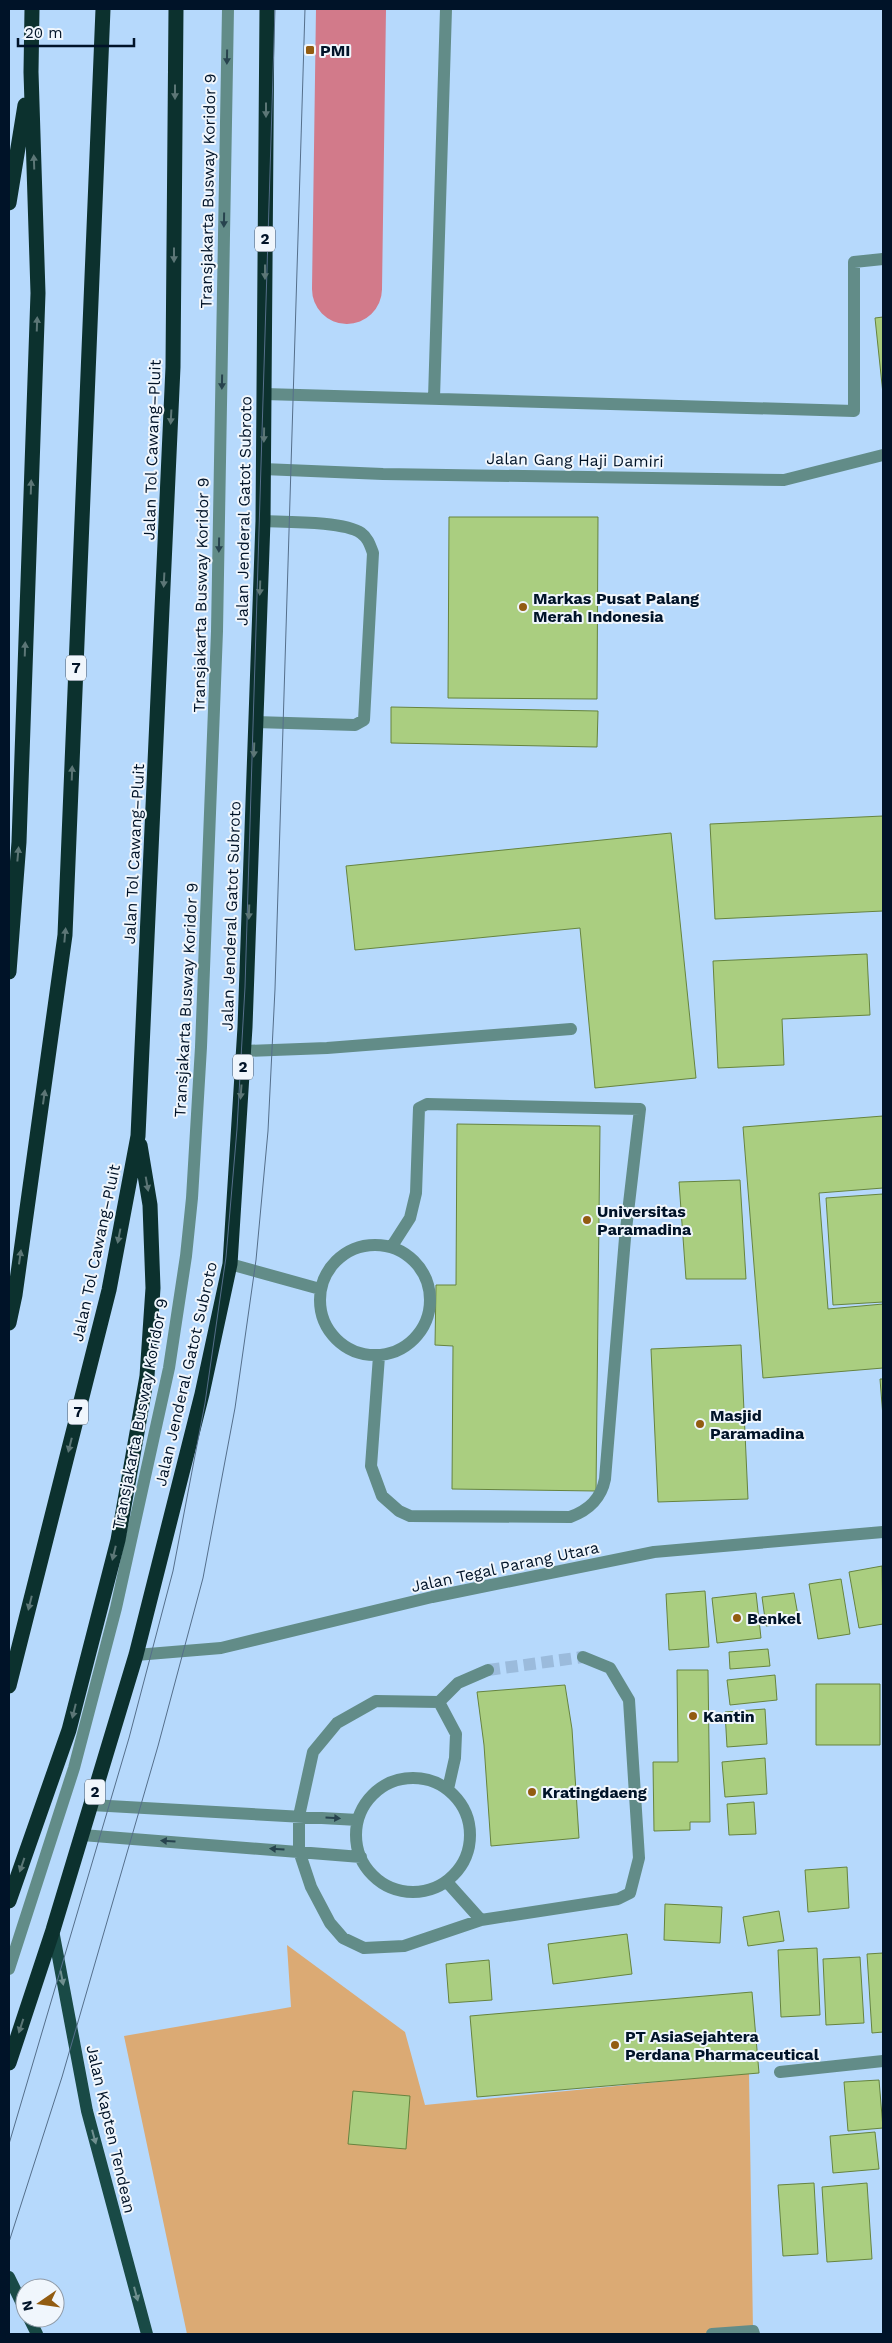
<svg xmlns="http://www.w3.org/2000/svg" width="892" height="2343" font-family="'Work Sans',sans-serif">
	<style>
		.green { fill: #dbaa74 }
		.lines { fill: none; stroke-linecap: round; stroke-linejoin: round }
		.river { stroke: #d27a8a; stroke-width: 70 }
		.building { fill: #aace80; stroke: #66843f }
		.minor-tunnel { stroke: #9bbbdc; stroke-width: 12; stroke-dasharray: 12 6; stroke-linecap: butt }
		.minor { stroke: #628c88; stroke-width: 12 }
		.major { stroke: #194a46; stroke-width: 12 }
		.highway { stroke: #0c312e; stroke-width: 15 }
		.tram { stroke: #556f8b; stroke-width: 1 }
		.oneway { fill: #27434e }
		.oneway2 { fill: #5c7676 }
		.oneway3 { fill: #6f8f8f }
		.poi-dot { fill: #925c11; stroke: #f0f6fc; stroke-width: 2 }
		.labels { text-anchor: middle; dominant-baseline: central; stroke-width: 4; stroke-linejoin: round; paint-order: stroke }
		.shield { fill: #f0f6fc; stroke: #485768; stroke-width: 1 }
		.shield-label { font-size: 15px; font-weight: bold; fill: #001328 }
		.poi-label { font-size: 16px; font-weight: bold; fill: #001328; stroke: #f0f6fc; text-anchor: start }
		.street-label { font-size: 16px; fill: #001328; stroke: #f0f6fc }
	</style>
	<rect width="100%" height="100%" fill="#b6d9fc"/>
	<!-- green -->
	<path class="green" d="M287 1945 405 2032 425 2105 749 2073 753 2331 736 2334H187L124 2036 291 2007Z"/>
	<g class="lines">
		<!-- river -->
		<path class="river" d="M347 289 351 9"/>
	</g>
	<!-- building -->
	<path class="building" d="M883 317V394L875 318Z
		M449 517H598L597 699 448 698Z
		M391 707 598 711 597 747 391 743Z
		M883 816V911L715 919 710 824Z
		M671 833 696 1078 595 1088 580 928 355 950 346 866Z
		M867 954 870 1015 782 1019 784 1065 718 1068 713 961Z
		M883 1116V1188L819 1193 828 1309 883 1304V1368L763 1378 743 1127Z
		M457 1124 600 1126 596 1491 452 1489 453 1346 435 1345 436 1285H456Z
		M740 1180 746 1279H686L679 1182Z
		M883 1194V1302L833 1305 826 1198Z
		M741 1345 748 1499 658 1502 651 1349Z
		M880 1379H883V1417Z
		M882 1566 883 1624 859 1628 849 1572Z
		M841 1579 850 1634 818 1639 809 1584Z
		M705 1591 709 1647 669 1650 666 1594Z
		M756 1593 761 1638 717 1643 712 1598Z
		M794 1593 799 1621 766 1626 762 1597Z
		M768 1649 770 1666 730 1669 729 1652Z
		M677 1670H708L710 1822H690V1830L654 1831 653 1762H678Z
		M775 1675 777 1700 730 1705 727 1680Z
		M816 1684H880V1745H816Z
		M565 1685 572 1729 579 1838 491 1846 484 1745 477 1692Z
		M765 1709 767 1744 727 1747 725 1712Z
		M765 1758 767 1794 725 1797 722 1762Z
		M754 1802 756 1834 729 1835 727 1804Z
		M847 1867 849 1908 808 1912 805 1870Z
		M665 1904 722 1907 720 1943 664 1940Z
		M779 1911 784 1941 748 1946 743 1917Z
		M627 1934 632 1974 553 1984 548 1944Z
		M817 1948 820 2015 781 2017 778 1950Z
		M883 1953V2032L872 2033 867 1954Z
		M860 1957 864 2023 826 2025 823 1959Z
		M489 1960 492 2000 449 2003 446 1964Z
		M752 1992 759 2073 477 2097 470 2016Z
		M879 2080 883 2128 848 2131 844 2082Z
		M353 2091 410 2096 406 2149 348 2144Z
		M875 2132 879 2169 833 2173 830 2136Z
		M814 2183 818 2254 783 2256 778 2185Z
		M867 2183 872 2259 827 2262 822 2187Z"/>
	<g class="lines">
		<!-- minor-tunnel -->
		<path class="minor-tunnel" d="M488 1670 583 1657"/>
		<!-- minor -->
		<path class="minor" d="M264 394 854 411V262L883 259
			M434 398 446 9
			M263 469 383 474 784 480 883 455
			M255 722 355 725 364 720 373 553C370 545 368 538 361 533 344 521 285 522 263 521
			M244 1051 327 1048 571 1029
			M320 1300a55 55 0 1 1 110 0a55 55 0 1 1-110 0Z
			M230 1264 320 1289
			M379 1356 371 1466 382 1496 399 1511 410 1516 570 1517C589 1510 601 1499 605 1479L625 1238 640 1109 427 1104 419 1108 416 1193 410 1218 392 1246
			M136 1655 221 1648 432 1597 654 1552 883 1532
			M439 1702 376 1701 337 1723 313 1752 299 1816V1851L311 1887 330 1923 343 1938 364 1948 404 1946 481 1920
			M356 1835a57 57 0 1 1 114 0a57 57 0 1 1-114 0Z
			M448 1789 455 1758 456 1734 439 1702 458 1683 488 1670
			M91 1805 358 1820
			M82 1835 361 1857
			M447 1882 481 1920 618 1899 630 1893 639 1858 629 1700 610 1668 583 1657
			M9 1969 74 1768 116 1608 169 1368 186 1256 192 1198 201 1047 217 631 228 9
			M780 2072 883 2061
			M712 2334 753 2331 754 2334"/>
		<!-- major -->
		<path class="major" d="M53 1930 87 2111 147 2334
			M9 2277 25 2310
			M29 2318 37 2334"/>
		<!-- highway -->
		<path class="highway" d="M9 203 25 105
			M9 972 19 842 38 293 31 72 32 9
			M9 1323 15 1295 65 935 103 9
			M9 1686 109 1290 138 1136 173 367 176 9
			M9 1901 69 1730 118 1540 147 1376 153 1288 150 1205 140 1145
			M9 2063 53 1930 136 1655 202 1394 230 1264 245 1027 263 521 267 9"/>
		<!-- tram -->
		<path class="tram" d="M9 2144 129 1738 173 1571 205 1403 226 1257 237 1129 245 987 275 9
			M9 2242 62 2077 158 1746 203 1578 235 1408 256 1260 268 1131 275 989 305 9"/>
	</g>
	<!-- one-way arrows -->
	<defs><path id="oneway-solid" d="M-6-.8H1V-3.2L6.5 0L1 3.2V.8H-6Z" transform="scale(1.25)"/></defs>
	<g class="oneway">
		<use href="#oneway-solid" transform="translate(227 57) rotate(91)"/>
		<use href="#oneway-solid" transform="translate(224 220) rotate(91)"/>
		<use href="#oneway-solid" transform="translate(222 382) rotate(91)"/>
		<use href="#oneway-solid" transform="translate(219 545) rotate(91)"/>
		<use href="#oneway-solid" transform="translate(333 1818) rotate(4)"/>
		<use href="#oneway-solid" transform="translate(168 1841) rotate(-176)"/>
		<use href="#oneway-solid" transform="translate(277 1849) rotate(-176)"/>
	</g>
	<g class="oneway2">
		<use href="#oneway-solid" transform="translate(175 92) rotate(90)"/>
		<use href="#oneway-solid" transform="translate(266 110) rotate(90)"/>
		<use href="#oneway-solid" transform="translate(34 162) rotate(-92)"/>
		<use href="#oneway-solid" transform="translate(174 255) rotate(90)"/>
		<use href="#oneway-solid" transform="translate(265 272) rotate(90)"/>
		<use href="#oneway-solid" transform="translate(37 324) rotate(-88)"/>
		<use href="#oneway-solid" transform="translate(171 417) rotate(93)"/>
		<use href="#oneway-solid" transform="translate(264 435) rotate(91)"/>
		<use href="#oneway-solid" transform="translate(31 487) rotate(-88)"/>
		<use href="#oneway-solid" transform="translate(164 580) rotate(93)"/>
		<use href="#oneway-solid" transform="translate(260 588) rotate(92)"/>
		<use href="#oneway-solid" transform="translate(25 649) rotate(-88)"/>
		<use href="#oneway-solid" transform="translate(254 750) rotate(92)"/>
		<use href="#oneway-solid" transform="translate(72 773) rotate(-88)"/>
		<use href="#oneway-solid" transform="translate(18 854) rotate(-85)"/>
		<use href="#oneway-solid" transform="translate(249 912) rotate(92)"/>
		<use href="#oneway-solid" transform="translate(65 935) rotate(-85)"/>
		<use href="#oneway-solid" transform="translate(241 1092) rotate(94)"/>
		<use href="#oneway-solid" transform="translate(44 1097) rotate(-82)"/>
		<use href="#oneway-solid" transform="translate(147 1184) rotate(80)"/>
		<use href="#oneway-solid" transform="translate(119 1236) rotate(101)"/>
		<use href="#oneway-solid" transform="translate(20 1257) rotate(-82)"/>
		<use href="#oneway-solid" transform="translate(70 1445) rotate(104)"/>
		<use href="#oneway-solid" transform="translate(114 1553) rotate(104)"/>
		<use href="#oneway-solid" transform="translate(30 1603) rotate(104)"/>
		<use href="#oneway-solid" transform="translate(74 1711) rotate(104)"/>
		<use href="#oneway-solid" transform="translate(22 1865) rotate(109)"/>
		<use href="#oneway-solid" transform="translate(21 2026) rotate(108)"/>
	</g>
	<g class="oneway3">
		<use href="#oneway-solid" transform="translate(62 1978) rotate(79)"/>
		<use href="#oneway-solid" transform="translate(94 2137) rotate(75)"/>
		<use href="#oneway-solid" transform="translate(136 2294) rotate(75)"/>
	</g>
	<!-- markers -->
	<g class="poi-dot">
		<rect x="305" y="45" width="10" height="10" rx="2.5"/>
		<circle cx="523" cy="607" r="5"/>
		<circle cx="587" cy="1220" r="5"/>
		<circle cx="700" cy="1424" r="5"/>
		<circle cx="737" cy="1618" r="5"/>
		<circle cx="693" cy="1716" r="5"/>
		<circle cx="532" cy="1792" r="5"/>
		<circle cx="615" cy="2045" r="5"/>
	</g>
	<g class="labels">
		<!-- shield labels -->
		<g class="shield">
			<rect x="255" y="226.5" width="20" height="25" rx="4"/>
			<rect x="66" y="655.5" width="20" height="25" rx="4"/>
			<rect x="233" y="1054.5" width="20" height="25" rx="4"/>
			<rect x="68" y="1399.5" width="20" height="25" rx="4"/>
			<rect x="85" y="1779.5" width="20" height="25" rx="4"/>
		</g>
		<g class="shield-label">
			<text x="265" y="239">2</text>
			<text x="76" y="668">7</text>
			<text x="243" y="1067">2</text>
			<text x="78" y="1412">7</text>
			<text x="95" y="1792">2</text>
		</g>
		<!-- poi labels -->
		<g class="poi-label">
			<text x="320" y="50">PMI</text>
			<text x="533" y="598">Markas Pusat Palang<tspan x="533" dy="18">Merah Indonesia</tspan></text>
			<text x="597" y="1211">Universitas<tspan x="597" dy="18">Paramadina</tspan></text>
			<text x="710" y="1415">Masjid<tspan x="710" dy="18">Paramadina</tspan></text>
			<text x="747" y="1618">Benkel</text>
			<text x="703" y="1716">Kantin</text>
			<text x="542" y="1792">Kratingdaeng</text>
			<text x="625" y="2036">PT AsiaSejahtera<tspan x="625" dy="18">Perdana Pharmaceutical</tspan></text>
		</g>
		<!-- street labels -->
		<g class="street-label">
			<text transform="translate(208 191) rotate(-89)">Transjakarta Busway Koridor 9</text>
			<text transform="translate(152 450) rotate(-88)">Jalan Tol Cawang–Pluit</text>
			<text transform="translate(575 460) rotate(1)">Jalan Gang Haji Damiri</text>
			<text transform="translate(244 511) rotate(-89)">Jalan Jenderal Gatot Subroto</text>
			<text transform="translate(201 595) rotate(-89)">Transjakarta Busway Koridor 9</text>
			<text transform="translate(134 854) rotate(-87)">Jalan Tol Cawang–Pluit</text>
			<text transform="translate(231 916) rotate(-88)">Jalan Jenderal Gatot Subroto</text>
			<text transform="translate(186 1000) rotate(-87)">Transjakarta Busway Koridor 9</text>
			<text transform="translate(96 1253) rotate(-78)">Jalan Tol Cawang–Pluit</text>
			<text transform="translate(186 1374) rotate(-77)">Jalan Jenderal Gatot Subroto</text>
			<text transform="translate(140 1414) rotate(-79)">Transjakarta Busway Koridor 9</text>
			<text transform="translate(505 1567) rotate(-12)">Jalan Tegal Parang Utara</text>
			<text transform="translate(111 2129) rotate(77)">Jalan Kapten Tendean</text>
		</g>
	</g>
	<!-- border -->
	<rect width="892" height="2343" fill="none" stroke="#001328" stroke-width="20"/>
	<!-- north arrow -->
	<g transform="translate(40 2303) rotate(257)"><circle r="24" fill="#f0f6fc" stroke="#909ba7"/>
	<path d="M0-4L9 19L0 12L-9 19Z" fill="#925c11"/>
	<text y="-8" font-size="14" font-weight="bold" text-anchor="middle" fill="#001328">N</text>
	</g>
	<!-- scale -->
	<path d="M18 38v8h116v-8" fill="none" stroke="#001328" stroke-width="2.5"/>
	<text x="25" y="38" font-size="15" fill="#001328" stroke="#f0f6fc" stroke-width="4" paint-order="stroke">20 m</text>
</svg>
